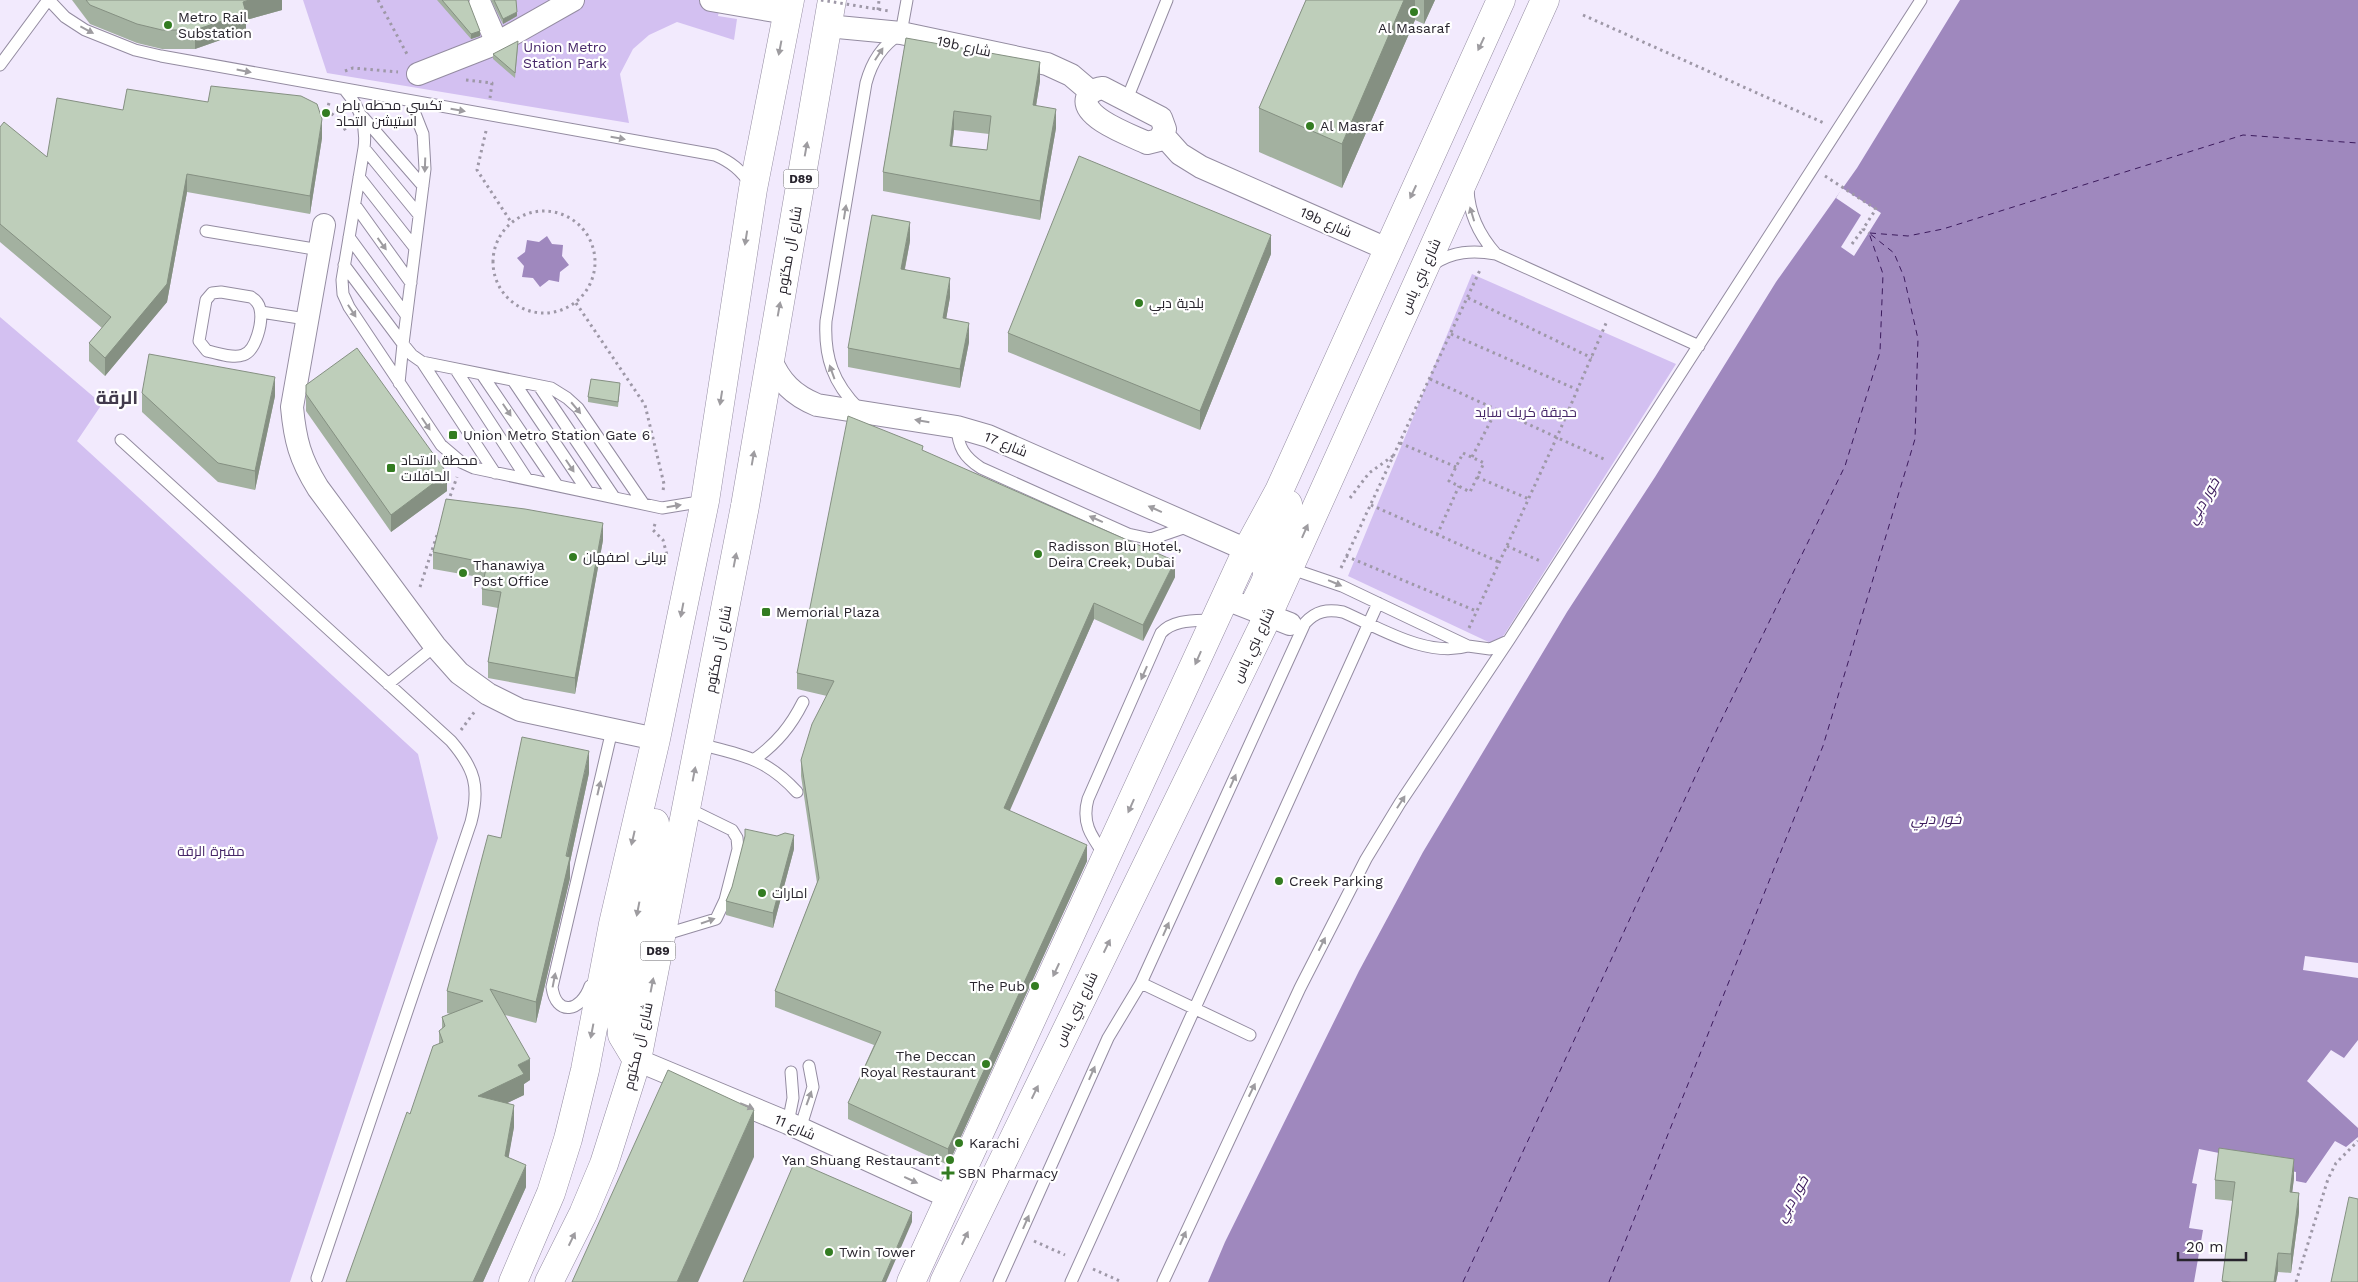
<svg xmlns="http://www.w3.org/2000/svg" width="2358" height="1282" font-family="'Work Sans',Cairo,sans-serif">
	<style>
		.green { fill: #d3c0f1 }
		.water { fill: #9f88be }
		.pier { fill: #f2eafd }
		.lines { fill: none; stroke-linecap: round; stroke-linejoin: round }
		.ferry { stroke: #3c1b5d; stroke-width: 1; stroke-dasharray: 6 5; stroke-linecap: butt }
		.lane-casing { stroke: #948ca1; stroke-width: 13 }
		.street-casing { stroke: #948ca1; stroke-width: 24 }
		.secondary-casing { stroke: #948ca1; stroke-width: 29 }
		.primary-casing { stroke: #948ca1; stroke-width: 29 }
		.path { stroke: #9e98a7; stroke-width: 3; stroke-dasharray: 2.5 4; stroke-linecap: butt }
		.lane { stroke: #fff; stroke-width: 11 }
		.street { stroke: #fff; stroke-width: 22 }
		.secondary { stroke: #fff; stroke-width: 28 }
		.primary { stroke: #fff; stroke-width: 28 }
		.path-bridge { stroke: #9e98a7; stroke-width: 3; stroke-dasharray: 2.5 4; stroke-linecap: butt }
		.wall { fill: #a3b1a0; fill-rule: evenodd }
		.shaded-wall { fill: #859082 }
		.building { fill: #beceba; stroke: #859082; fill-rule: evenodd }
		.oneway { fill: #9e9ca0 }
		.poi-dot { fill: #337c21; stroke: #fff; stroke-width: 2 }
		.labels { text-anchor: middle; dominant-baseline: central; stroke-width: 4.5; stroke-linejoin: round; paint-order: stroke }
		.shield { fill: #fff; stroke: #68666c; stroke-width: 1 }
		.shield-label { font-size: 12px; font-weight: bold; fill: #28242d }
		.poi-label { font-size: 14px; fill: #28242d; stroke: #fff; text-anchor: start }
		.street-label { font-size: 14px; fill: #28242d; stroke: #fff }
		.park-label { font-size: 14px; fill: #472769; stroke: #fff }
		.water-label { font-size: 15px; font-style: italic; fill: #3c1b5d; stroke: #fff }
		.district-label { font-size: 19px; font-weight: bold; fill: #423b4d; stroke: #fff }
	</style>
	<rect width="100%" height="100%" fill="#f2eafd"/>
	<!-- green -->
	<path class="green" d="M303 0H721L718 16 737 19 734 40 677 22 649 35 633 49 620 74 629 123 327 73Z
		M1472 274 1676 364 1497 646 1348 576Z
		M0 317 102 404 77 441 418 754 438 838 290 1282H0Z"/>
	<!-- water -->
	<path class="water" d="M1960 0H2358V1040L2344 1058 2331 1050 2307 1081 2358 1128V1137L2346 1147 2335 1141 2306 1183 2296 1181V1172L2270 1167 2269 1163 2199 1149 2192 1183 2197 1184 2189 1228 2203 1230 2194 1282H1208L1225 1242 1359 971 1423 852 1567 612 1655 477 1776 282 1857 168Z
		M547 236 552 244 563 245 562 256 569 265 560 272 559 282 549 280 540 287 533 278 522 277 524 266 517 258 525 252 527 240 539 242Z"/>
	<!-- pier -->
	<path class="pier" d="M1842 188 1881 213 1854 256 1841 247 1861 215 1836 198Z
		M2305 956 2358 963V978L2303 970Z"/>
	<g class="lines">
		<!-- ferry -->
		<path class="ferry" d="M1870 233 1908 236 1943 229 2243 135 2358 143
			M1463 1282 1718 727 1845 466 1880 352 1883 274 1869 233
			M1609 1282 1823 746 1915 439 1918 339 1904 277 1894 253 1869 233"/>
		<!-- lane casing -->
		<g class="lane-casing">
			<path id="lane" d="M49 0 65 17 85 30 135 50 161 56 715 155C731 162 741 170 751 185
				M0 65 48 0
				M345 90C360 108 367 125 364 148L342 280 343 294 349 307 441 445 461 462 474 468 662 508 705 501
				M1127 99 1167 0
				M410 101 423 134 425 169 403 344 412 355 422 362 551 388 567 398 578 408 643 503
				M363 117 423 186
				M364 148 419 215
				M359 177 415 248
				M1468 189C1469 215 1479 235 1496 254
				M355 205 411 283
				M206 231 320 250
				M349 237 406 315
				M344 265 403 344 399 383
				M1432 265C1452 251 1473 250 1496 254L1699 346
				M221 292 251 297C256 300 259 304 260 309 263 322 256 351 243 355 233 359 218 353 207 351L199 341 206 300 212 293Z
				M261 312 306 319
				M422 362 495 473
				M456 370 527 479
				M483 376 557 485
				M514 382 588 492
				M539 386 614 497
				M859 409C833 383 824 357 826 321L866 83C872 61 882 46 901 33L907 0
				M957 427C958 447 964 457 981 468L1128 534 1151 539 1189 526
				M121 440 451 741C475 769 480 787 471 822L317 1278
				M1289 568 1342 586 1468 646 1490 649 1508 641
				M388 684 435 646
				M699 744C742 755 766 758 797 792
				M755 759C777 743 791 726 803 702
				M1106 857C1092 837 1081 824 1088 799L1161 633C1174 619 1195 621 1213 620
				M663 935 716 919 725 900 738 849 737 838 732 830 687 808
				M1141 983 1250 1035
				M590 986C581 1012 556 1017 552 987L612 730
				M788 1123 793 1098 791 1072
				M800 1129 813 1087 809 1066
				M999 1282 1108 1038 1141 983 1305 623C1316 611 1327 609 1343 612 1380 628 1427 658 1468 646
				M1071 1282 1378 603
				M1163 1282 1300 988 1366 859 1400 803 1509 640 1921 0"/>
		</g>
		<!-- street casing -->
		<g class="street-casing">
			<path id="street" d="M711 0 787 13
				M480 4 497 43
				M827 26 901 33 1047 64 1071 75 1091 92
				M418 74 497 43 573 0
				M1103 88 1161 118 1165 129 1159 140 1147 143C1133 136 1081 118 1087 98 1090 91 1096 89 1103 88Z
				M1163 135 1180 154 1201 167 1387 249
				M324 225 292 407C295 440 300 459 318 488L435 646 459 673 488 694 520 710 656 739
				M770 358C780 382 793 395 817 405L957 427 988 436 1247 550
				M1226 599 1290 624
				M637 1060 788 1123 951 1198"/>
		</g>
		<!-- secondary casing -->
		<g class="secondary-casing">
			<path id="secondary" d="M1288 504C1277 529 1266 546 1289 568
				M1247 550C1278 570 1267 577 1254 605
				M911 1282 1247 550 1279 491 1501 0
				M944 1282 1262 628 1545 0"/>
		</g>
		<!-- primary casing -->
		<g class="primary-casing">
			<path id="primary" d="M637 1060 622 1035 620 1005 655 823
				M513 1282 551 1193 568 1139 585 1070 613 924 656 739 705 501 753 189 790 0
				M549 1282 583 1214 604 1164 637 1060 745 506 832 0"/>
		</g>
		<!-- path -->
		<path class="path" d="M378 0 408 56
			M878 10 879 0
			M1583 15 1824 123
			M345 71 353 68 398 72
			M466 80 492 83 490 98
			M329 103 327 110 337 118 346 131
			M486 131 477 170 511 222
			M1825 176 1876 209 1863 229 1869 233
			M493 262a51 51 0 1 1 102 0a51 51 0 1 1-102 0Z
			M1852 244 1863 229
			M1468 298 1592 358
			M576 303 645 405 664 484 663 491
			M1451 334 1578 390
			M1430 379 1606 460
			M1400 443 1456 467
			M1463 453 1484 463 1470 492 1449 481Z
			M1472 457 1497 409
			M1477 477 1529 499
			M1350 498 1369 473 1393 456
			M448 502 457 477
			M1371 505 1499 562
			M655 524 653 530 663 540 667 555
			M1437 535 1459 486
			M1507 546 1540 561
			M1346 556 1476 611
			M1341 568 1481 268
			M420 587 438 532
			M1469 628 1557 437 1607 321
			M461 730 475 711
			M1034 1241 1065 1255
			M1093 1269 1122 1282
			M2296 1282 2328 1179 2336 1163 2358 1141"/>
		<!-- lane -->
		<use href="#lane" class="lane"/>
		<!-- street -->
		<use href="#street" class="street"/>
		<!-- secondary -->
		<use href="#secondary" class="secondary"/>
		<!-- primary -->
		<use href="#primary" class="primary"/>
		<!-- path-bridge -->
		<path class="path-bridge" d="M821 0 889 11"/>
	</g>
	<!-- wall -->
	<path class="wall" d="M72 0H282V10L246 20V31L195 49H162L137 43 90 24Z
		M437 0H468L480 36 471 39Z
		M491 0H516L517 16 503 24Z
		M1306 0H1435L1424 24 1415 20 1342 188 1259 152V108Z
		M906 38 1040 81 1036 106 1056 128 1040 220 883 191V172ZM954 130 989 134 987 150 952 146Z
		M518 46 515 78 493 59V54Z
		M123 110 322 138 310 214 187 192 167 302 105 376 89 361V343L102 328 0 242V127L47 157Z
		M910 241 905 269 950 297 946 319 969 342 960 388 848 367V348Z
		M1271 254 1200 430 1008 352V333Z
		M620 388 618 407 588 402V397Z
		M142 393 275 396 255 490 218 482 142 412Z
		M306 394 447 491 391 532 306 411Z
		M923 451 1175 577 1143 641 1094 619 1009 811 1087 861 948 1165 848 1119V1103L874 1045 775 1007V991L817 883 801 776V760L827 696 797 689V673Z
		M603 540 575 694 488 678V662L498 608 482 605V589L484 578 433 569V552Z
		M589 773 570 862V878L536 1023 505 1015 530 1080 524 1084V1095L507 1103 514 1127 508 1158 526 1187 483 1282H346L410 1114 439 1044V1031L442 1029V1017L450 1014 447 1013V991L501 838Z
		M794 849 773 928 726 915V901L732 887Z
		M2294 1178 2292 1192 2299 1212 2291 1273 2278 1272 2276 1282H2222L2233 1201 2215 1199V1180Z"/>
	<!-- shaded-wall -->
	<path class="shaded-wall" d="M249 0H282V10L246 20V31L195 49V30L243 2Z
		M1404 0H1415V20L1342 188V144Z
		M1424 0H1435L1424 24Z
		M517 12V16L503 24V19Z
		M480 31V36L471 39V34Z
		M1040 62V81L1033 124V105Z
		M1056 109V128L1040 220V201Z
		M954 111V130L950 165V146Z
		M322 119V138L310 214V196Z
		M187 174V192L167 302 105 376V358Z
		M910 222V241L901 288V269Z
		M1271 235V254L1200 430V411Z
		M950 278V297L943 337V318Z
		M969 323V342L960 388V369Z
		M275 377V396L255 490V471Z
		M447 473V491L391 532V515Z
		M603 523V540L575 694V678Z
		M1175 561V577L1143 641V625Z
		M1094 603V619L1004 824V808Z
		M589 751V773L570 862V878L536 1023V1002Z
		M794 835V849L773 928V913Z
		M1087 845V861L948 1165V1149Z
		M530 1059V1080L524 1084V1095L478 1117V1096L518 1065Z
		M514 1105V1127L505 1178V1156Z
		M754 1110V1157L698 1282H677Z
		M2294 1159V1178L2290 1211V1192Z
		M526 1165V1187L483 1282H473Z
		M2299 1193V1212L2291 1273V1254Z
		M912 1212V1222L886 1282H882Z
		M2278 1253V1272L2276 1282H2274Z"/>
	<!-- building -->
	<path class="building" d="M86 0H249L243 2 246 13 195 30H162L137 24 90 5Z
		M442 0H468L480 31 471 34Z
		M494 0H516L517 12 503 19Z
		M1306 0H1404L1342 144 1259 108Z
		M906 38 1040 62 1033 105 1056 109 1040 201 883 172ZM954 111 991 116 987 150 950 146Z
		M518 41 515 73 493 54Z
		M211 86 301 96 317 104 322 119 310 196 187 174 167 284 105 358 89 343 111 317 0 224V127L4 122 47 157 57 98 123 110 127 89 208 102Z
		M1079 156 1271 235 1200 411 1008 333Z
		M872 215 910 222 901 269 950 278 943 318 969 323 960 369 848 348Z
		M357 348 447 473 391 515 306 394V385Z
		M149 354 275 377 255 471 218 463 142 393Z
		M591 379 620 383 618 402 588 397Z
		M848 416 923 446 922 450 1175 561 1143 625 1094 603 1004 808 1087 845 948 1149 848 1103 881 1032 775 991 819 878 801 760 812 724 834 681 797 673Z
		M446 499 525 509 603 523 575 678 488 662 501 592 482 589 487 563 433 552Z
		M522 737 589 751 566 856 570 857 536 1002 490 989 530 1059 518 1065 524 1074 478 1096 514 1105 505 1156 526 1165 473 1282H346L407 1112 410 1114 433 1046 443 1042 439 1031 445 1026 442 1017 483 1001 447 991 488 835 501 838Z
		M745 829 777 836 785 833 794 835 773 913 726 901 732 887 745 836Z
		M668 1070 754 1110 677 1282H572Z
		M2219 1148 2294 1159 2290 1192 2299 1193 2291 1254 2278 1253 2274 1282H2231L2222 1281 2235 1182 2215 1180Z
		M795 1161 912 1212 882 1282H743Z
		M2349 1197 2358 1199V1282H2331Z"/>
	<!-- one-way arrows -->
	<defs><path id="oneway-solid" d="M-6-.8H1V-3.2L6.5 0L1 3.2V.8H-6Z" transform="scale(1.25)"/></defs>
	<g class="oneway">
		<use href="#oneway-solid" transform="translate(87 30) rotate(28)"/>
		<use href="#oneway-solid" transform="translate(1481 44) rotate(115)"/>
		<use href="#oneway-solid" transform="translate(780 48) rotate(101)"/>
		<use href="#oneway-solid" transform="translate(879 54) rotate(-57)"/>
		<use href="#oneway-solid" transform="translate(244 71) rotate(11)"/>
		<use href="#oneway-solid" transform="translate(458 110) rotate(10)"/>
		<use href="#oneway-solid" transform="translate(618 138) rotate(10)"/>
		<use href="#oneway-solid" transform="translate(806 149) rotate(-80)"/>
		<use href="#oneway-solid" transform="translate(425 165) rotate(92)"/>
		<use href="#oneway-solid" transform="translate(1413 192) rotate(115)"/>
		<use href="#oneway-solid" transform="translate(845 212) rotate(-81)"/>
		<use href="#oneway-solid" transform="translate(1472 214) rotate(-107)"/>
		<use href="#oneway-solid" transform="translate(746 238) rotate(99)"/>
		<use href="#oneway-solid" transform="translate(382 244) rotate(54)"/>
		<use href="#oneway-solid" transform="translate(779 309) rotate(-80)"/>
		<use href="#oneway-solid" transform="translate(352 311) rotate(57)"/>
		<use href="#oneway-solid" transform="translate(832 372) rotate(-110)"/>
		<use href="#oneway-solid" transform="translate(721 398) rotate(99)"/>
		<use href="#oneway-solid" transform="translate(576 408) rotate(50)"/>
		<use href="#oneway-solid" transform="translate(507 410) rotate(56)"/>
		<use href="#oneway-solid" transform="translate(922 421) rotate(-170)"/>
		<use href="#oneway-solid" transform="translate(426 424) rotate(56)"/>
		<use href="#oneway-solid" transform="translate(753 458) rotate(-80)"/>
		<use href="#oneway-solid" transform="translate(570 466) rotate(56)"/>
		<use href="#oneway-solid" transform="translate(674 506) rotate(-9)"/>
		<use href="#oneway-solid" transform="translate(1155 509) rotate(-156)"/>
		<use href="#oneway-solid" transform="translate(1096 519) rotate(-156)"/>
		<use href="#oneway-solid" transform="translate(1305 531) rotate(-66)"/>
		<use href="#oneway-solid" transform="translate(735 560) rotate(-79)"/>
		<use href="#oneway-solid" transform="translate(1335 583) rotate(23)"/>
		<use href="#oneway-solid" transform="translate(682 610) rotate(101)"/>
		<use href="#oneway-solid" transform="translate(1198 658) rotate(114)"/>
		<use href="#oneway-solid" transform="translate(1144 673) rotate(114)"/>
		<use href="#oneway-solid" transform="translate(694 774) rotate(-79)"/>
		<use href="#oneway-solid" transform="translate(1233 781) rotate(-66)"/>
		<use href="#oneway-solid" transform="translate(599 788) rotate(-77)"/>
		<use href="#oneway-solid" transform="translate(1401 802) rotate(-57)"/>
		<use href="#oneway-solid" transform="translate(1131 806) rotate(114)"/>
		<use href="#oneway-solid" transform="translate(633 838) rotate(103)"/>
		<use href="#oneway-solid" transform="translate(638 909) rotate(101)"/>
		<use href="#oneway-solid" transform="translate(708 921) rotate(-19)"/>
		<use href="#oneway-solid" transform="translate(1166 929) rotate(-66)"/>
		<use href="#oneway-solid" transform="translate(1322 944) rotate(-63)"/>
		<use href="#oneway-solid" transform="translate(1107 946) rotate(-64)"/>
		<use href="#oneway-solid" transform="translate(1056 970) rotate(115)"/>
		<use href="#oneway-solid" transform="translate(554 980) rotate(-79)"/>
		<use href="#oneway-solid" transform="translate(652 985) rotate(-79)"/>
		<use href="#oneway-solid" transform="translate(592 1031) rotate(101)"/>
		<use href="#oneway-solid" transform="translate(1092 1073) rotate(-66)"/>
		<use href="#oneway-solid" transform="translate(1252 1090) rotate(-64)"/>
		<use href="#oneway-solid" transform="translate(1035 1092) rotate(-64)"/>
		<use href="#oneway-solid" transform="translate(809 1098) rotate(-70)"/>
		<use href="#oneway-solid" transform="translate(747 1106) rotate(23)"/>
		<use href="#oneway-solid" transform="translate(911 1180) rotate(25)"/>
		<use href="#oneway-solid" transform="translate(1026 1222) rotate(-66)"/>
		<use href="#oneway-solid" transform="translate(965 1238) rotate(-65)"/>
		<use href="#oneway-solid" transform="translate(1183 1238) rotate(-66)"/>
		<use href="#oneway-solid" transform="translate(572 1239) rotate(-64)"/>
	</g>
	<!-- markers -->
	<g class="poi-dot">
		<circle cx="1414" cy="12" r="5"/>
		<circle cx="168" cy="25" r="5"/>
		<circle cx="326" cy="113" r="5"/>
		<circle cx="1310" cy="126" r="5"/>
		<circle cx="1139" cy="303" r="5"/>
		<rect x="448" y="430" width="10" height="10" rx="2.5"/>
		<rect x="386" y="463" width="10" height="10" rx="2.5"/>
		<circle cx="1038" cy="554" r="5"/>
		<circle cx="573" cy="557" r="5"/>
		<circle cx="463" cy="573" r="5"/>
		<rect x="761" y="607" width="10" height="10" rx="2.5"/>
		<circle cx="1279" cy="881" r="5"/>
		<circle cx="762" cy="893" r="5"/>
		<circle cx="1035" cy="986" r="5"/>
		<circle cx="986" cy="1064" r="5"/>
		<circle cx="959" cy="1143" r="5"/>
		<circle cx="950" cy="1160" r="5"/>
		<path d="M945.5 1165.5h5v5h5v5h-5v5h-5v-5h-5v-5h5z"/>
		<circle cx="829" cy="1252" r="5"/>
	</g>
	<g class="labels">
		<!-- shield labels -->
		<g class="shield">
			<rect x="783.5" y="169.5" width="35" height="19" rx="4"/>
			<rect x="640.5" y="941.5" width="35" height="19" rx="4"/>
		</g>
		<g class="shield-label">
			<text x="801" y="179">D89</text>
			<text x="658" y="951">D89</text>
		</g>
		<!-- poi labels -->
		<g class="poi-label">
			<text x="178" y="17">Metro Rail<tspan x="178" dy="16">Substation</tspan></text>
			<text x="1414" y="28" text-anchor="middle">Al Masaraf</text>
			<text x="336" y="105">تكسي محطه باص<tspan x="336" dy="16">استيشن التحاد</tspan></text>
			<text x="1320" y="126">Al Masraf</text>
			<text x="1149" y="303">بلدية دبي</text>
			<text x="463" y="435">Union Metro Station Gate 6</text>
			<text x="401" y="460">محطة الاتحاد<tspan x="401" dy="16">الحافلات</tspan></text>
			<text x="1048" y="546">Radisson Blu Hotel,<tspan x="1048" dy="16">Deira Creek, Dubai</tspan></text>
			<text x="583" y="557">بریانی اصفهان</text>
			<text x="473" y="565">Thanawiya<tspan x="473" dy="16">Post Office</tspan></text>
			<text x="776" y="612">Memorial Plaza</text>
			<text x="1289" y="881">Creek Parking</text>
			<text x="772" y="893">امارات</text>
			<text x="1025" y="986" text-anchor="end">The Pub</text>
			<text x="976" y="1056" text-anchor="end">The Deccan<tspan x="976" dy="16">Royal Restaurant</tspan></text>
			<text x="969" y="1143">Karachi</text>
			<text x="940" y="1160" text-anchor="end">Yan Shuang Restaurant</text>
			<text x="958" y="1173">SBN Pharmacy</text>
			<text x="839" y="1252">Twin Tower</text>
		</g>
		<!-- street labels -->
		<g class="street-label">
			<text transform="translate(964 46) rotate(12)">19b شارع</text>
			<text transform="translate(1326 222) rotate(24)">19b شارع</text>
			<text transform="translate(789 250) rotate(-80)">شارع آل مكتوم</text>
			<text transform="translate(1420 276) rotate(-66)">شارع بني ياس</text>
			<text transform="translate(1006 444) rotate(22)">شارع 17</text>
			<text transform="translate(1253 645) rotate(-65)">شارع بني ياس</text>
			<text transform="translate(718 649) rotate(-79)">شارع آل مكتوم</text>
			<text transform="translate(1076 1009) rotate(-64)">شارع بني ياس</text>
			<text transform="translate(638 1046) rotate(-77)">شارع آل مكتوم</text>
			<text transform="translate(795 1127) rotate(24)">شارع 11</text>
		</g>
		<!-- park labels -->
		<g class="park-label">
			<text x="565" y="47">Union Metro<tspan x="565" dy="16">Station Park</tspan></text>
			<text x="1526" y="412">حديقة كريك سايد</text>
			<text x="211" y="851">مقبرة الرقة</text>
		</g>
		<!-- water labels -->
		<g class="water-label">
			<text transform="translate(2203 501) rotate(-60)">خور دبي</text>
			<text x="1936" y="819">خور دبي</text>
			<text transform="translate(1792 1199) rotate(-60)">خور دبي</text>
		</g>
		<!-- district labels -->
		<g class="district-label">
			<text x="117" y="397">الرقة</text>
		</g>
	</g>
	<!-- scale -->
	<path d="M2178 1252v8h68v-8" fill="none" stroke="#28242d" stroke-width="2.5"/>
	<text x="2186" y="1252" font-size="15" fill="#28242d" stroke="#ffffff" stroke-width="4" paint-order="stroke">20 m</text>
</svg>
